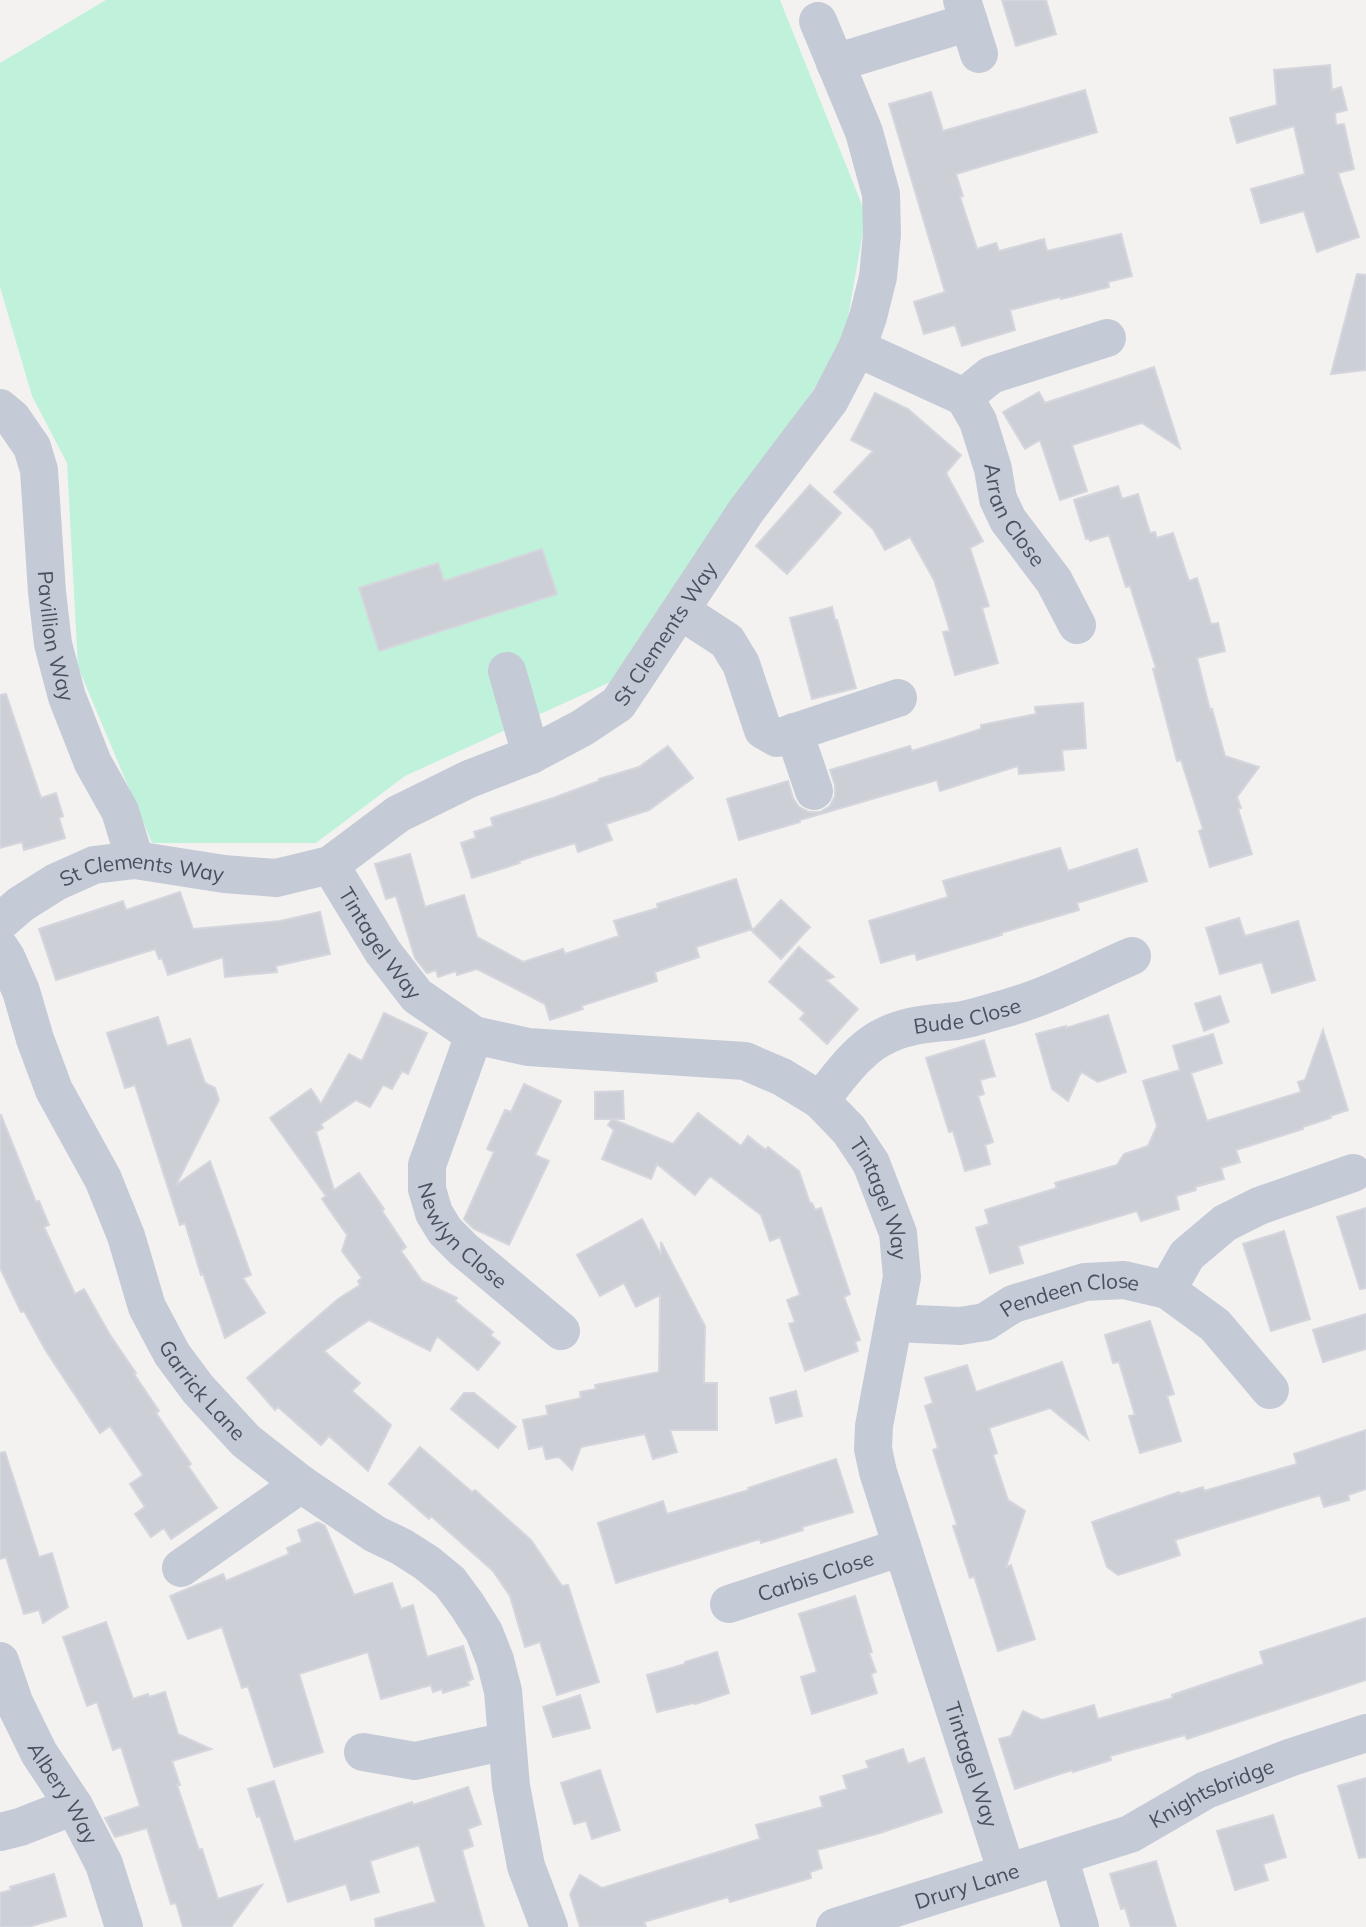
<svg xmlns="http://www.w3.org/2000/svg" width="1366" height="1927" font-family="Mulish,sans-serif">
	<style>
		.green { fill: #c0f1db }
		.building { fill: #cdcfd7; stroke: #d5d6dd; stroke-width: 2 }
		.lines { fill: none; stroke-linecap: round; stroke-linejoin: round }
		.minor { stroke: #c5cbd6; stroke-width: 38 }
		.labels { text-anchor: middle; dominant-baseline: central; stroke-width: 5; stroke-linejoin: round; paint-order: stroke }
		.street-label { font-size: 21px; fill: #485160; stroke: #fff }
	</style>
	<rect width="100%" height="100%" fill="#f4f2f1"/>
	<!-- green -->
	<path class="green" d="M106 0H780L866 215 843 346 617 679 405 776 316 843H152L78 667 67 463 32 396 0 287V63Z"/>
	<!-- building -->
	<path class="building" d="M1002 0H1046L1056 34 1016 46Z
		M1330 65 1332 90 1341 87 1347 110 1335 113 1336 125 1344 124 1354 169 1338 173 1359 237 1317 252 1304 211 1261 223 1251 189 1305 174 1294 126 1237 143 1230 118 1277 105 1274 70Z
		M1085 90 1097 132 956 174 963 196 960 197 977 249 996 243 999 251 1044 239 1047 251 1121 234 1132 276 1108 282 1109 287 1061 299 1060 297 1010 310 1015 330 962 346 955 325 924 334 914 302 945 292 889 104 931 92 943 131Z
		M1357 274 1366 275V370L1331 374Z
		M1154 367 1180 448 1142 423 1072 445 1087 491 1060 500 1040 440 1025 449 1003 412 1039 392 1045 403Z
		M875 393 908 409 961 455 946 473 983 541 970 548 989 606 982 608 998 663 955 675 943 632 950 631 934 580 910 537 885 550 873 529 834 492 873 451 851 440Z
		M810 485 841 513 787 574 756 546Z
		M1118 486 1122 499 1138 494 1150 533 1155 532 1157 538 1173 533 1189 581 1197 578 1211 624 1218 623 1225 651 1197 658 1210 710 1212 709 1225 756 1259 767 1237 797 1241 808 1238 809 1252 854 1210 867 1199 831 1203 829 1181 760 1177 761 1153 669 1156 668 1130 586 1126 587 1109 535 1090 541 1089 538 1086 539 1074 500Z
		M542 549 557 594 379 651 359 588 438 563 444 581Z
		M832 607 835 620H837L856 688 812 699 790 618Z
		M6 694 41 798 56 793 63 816 59 818 65 838 24 850 22 842 0 848V695Z
		M1083 703 1086 748 1062 750 1064 770 1019 774 1018 766 940 791 937 780 800 820V822L739 840 727 799 788 781 793 798 799 807 809 812H820L830 806 835 796V785L830 770 910 746 912 751 981 729V725L1036 714 1035 707Z
		M668 746 693 778 649 810 606 824 612 840 578 852 575 843 519 861 520 863 472 878 461 843 476 838 474 832 493 826 491 818 553 798 599 781V779L639 767Z
		M1060 848 1068 871 1137 849 1147 881 1077 903 1079 910 1001 933 1002 935 917 960 915 953 881 963 869 921 948 897 943 881Z
		M410 854 425 907 464 895 477 937 523 962 563 949 565 954 619 936 614 921 658 908 657 904 736 879 752 929 696 947 699 957 655 972 657 981 581 1006 583 1009 550 1020 545 1004 477 969 457 975 456 971 438 977 436 970 427 973 415 958 396 896 386 899 375 864Z
		M180 892 193 929 280 921 320 912 330 954 276 966 277 972 225 977 223 957 168 975 162 958 159 959 155 949 56 980 39 929 123 901 126 910Z
		M781 900 810 927 781 959 752 931Z
		M1239 918 1245 936 1298 921 1315 980 1272 993 1262 962 1220 974 1206 928Z
		M799 947 834 977 826 980 858 1009 827 1044 800 1019 805 1013 769 982Z
		M1220 996 1229 1022 1204 1031 1195 1004Z
		M384 1013 427 1033 408 1074 402 1071 392 1089 383 1085 370 1107 356 1100 321 1124 323 1128 316 1132 334 1190 359 1173 384 1209 382 1211 406 1247 401 1251 422 1281 457 1298 455 1301 493 1332 490 1335 500 1343 478 1370 437 1336 430 1351 369 1320 324 1351 360 1383 352 1391 391 1425 368 1471 329 1436 321 1445 278 1407 275 1410 247 1378 338 1299 360 1285 358 1281 362 1278 342 1251 347 1235 322 1199 326 1196 270 1118 311 1089 321 1104 349 1054 362 1061Z
		M1108 1015 1126 1072 1098 1082 1081 1072 1068 1101 1052 1089 1036 1034 1066 1026V1028Z
		M158 1017 167 1046 190 1039 205 1083 215 1088 219 1100 176 1185 210 1161 251 1275 243 1278 265 1313 225 1338 203 1274 201 1275 185 1223 180 1225 135 1085 125 1088 107 1033Z
		M1323 1030 1348 1110 1330 1116 1331 1118 1303 1127V1129L1236 1150 1240 1162 1221 1168 1224 1179 1195 1187 1196 1190 1176 1196 1179 1209 1141 1221 1137 1211 1018 1246 1023 1263 990 1273 976 1228 989 1224 985 1210 1057 1188 1055 1183 1117 1165 1124 1154 1148 1146 1157 1126 1143 1081 1180 1070 1173 1046 1213 1034 1222 1063 1191 1073 1207 1121 1301 1092 1298 1082 1305 1080Z
		M984 1040 995 1076 980 1080 984 1094 978 1096 993 1142 985 1145 990 1164 965 1171 953 1131 949 1132 926 1058Z
		M524 1084 561 1101 535 1155 549 1161 509 1245 474 1229 464 1219 494 1152 487 1149 505 1110 511 1112Z
		M623 1091 624 1119H612L673 1144 698 1113 741 1146 748 1136 766 1150 768 1147 799 1171 810 1203H812L815 1210 821 1208 850 1294 844 1297 860 1340 855 1342 858 1351 805 1371 789 1324 795 1322 787 1300 800 1295 780 1237 770 1241 761 1215 710 1176 695 1195 657 1164 651 1179 602 1159 614 1130 608 1125 612 1119H595V1092Z
		M0 1115H1L36 1202 39 1201 49 1225 44 1227 75 1294 84 1289 110 1335 136 1373 134 1374 159 1411 156 1413 191 1464 188 1466 217 1508 171 1539 164 1528 151 1537 135 1514 145 1507 130 1484 143 1475 110 1426 100 1433 46 1351 24 1311 21 1312 0 1268Z
		M1366 1208V1288L1360 1289 1337 1217Z
		M642 1219 661 1255V1242L705 1326 704 1383H717V1430H670L677 1452 653 1459 645 1434 581 1447 572 1470 559 1457 546 1459 543 1446 529 1449 523 1420 548 1415 546 1406 581 1398 580 1392 596 1389 595 1385 659 1372 660 1295 636 1307 624 1283 600 1296 577 1255Z
		M1284 1231 1310 1319 1271 1331 1243 1244Z
		M1366 1314V1349L1323 1362 1313 1330Z
		M1150 1321 1174 1394 1167 1396 1181 1441 1140 1453 1129 1416 1135 1415 1119 1362 1113 1363 1105 1335Z
		M1062 1362 1088 1439 1050 1408 989 1428 997 1453 993 1455 1008 1500 1025 1511 1006 1567 1011 1565 1035 1639 998 1651 974 1576 970 1578 953 1526 957 1525 933 1450 938 1448 925 1406 933 1403 925 1378 967 1365 976 1392Z
		M796 1391 802 1416 776 1423 770 1398Z
		M464 1393H474L516 1427 498 1448 451 1409Z
		M1366 1430V1489L1348 1495 1349 1500 1324 1507 1320 1495 1175 1540 1180 1555 1137 1569 1118 1575 1107 1567 1092 1522 1179 1492 1180 1494 1203 1487 1204 1491 1297 1464 1294 1454Z
		M420 1447 472 1492 475 1490 531 1540 562 1586 568 1585 599 1682 557 1695 540 1642 525 1647 510 1596 493 1571 431 1516 429 1519 389 1484Z
		M5 1452 39 1557 52 1553 68 1607 43 1623 39 1610 24 1614 6 1557 0 1559V1453Z
		M836 1459 853 1512 802 1527 803 1530 761 1543 760 1539 616 1583 598 1523 663 1501 667 1514 749 1490 748 1488Z
		M318 1522 325 1526 354 1595 392 1583 401 1609 413 1605 427 1657 463 1646 473 1679 467 1682 469 1685 443 1693 442 1689 433 1692 431 1685 381 1699 368 1652 299 1674 323 1752 274 1767 248 1686 242 1688 222 1627 188 1639 170 1596 223 1574 226 1581 289 1554 287 1548 302 1542 298 1530Z
		M855 1596 872 1652 869 1653 876 1672 871 1674 877 1693 812 1714 801 1677 817 1672 799 1614Z
		M1366 1618V1680L1187 1739 1185 1735 1110 1756 1111 1760 1073 1772 1072 1770 1015 1789 999 1739 1011 1736 1023 1711 1042 1720 1094 1705 1098 1719 1173 1698 1172 1695 1264 1664 1260 1652Z
		M106 1622 133 1699 148 1694 149 1697 165 1692 178 1734 211 1749 172 1761 180 1785H177L199 1850 202 1849 218 1899 262 1885 231 1927H183L176 1903 171 1904 147 1828 115 1837 105 1818 140 1806 121 1747 113 1750 97 1702 87 1706 63 1637Z
		M717 1652 729 1693 695 1704 694 1703 657 1712 647 1675 685 1664V1662Z
		M580 1695 590 1728 553 1737 543 1707Z
		M903 1749 908 1764 924 1758 942 1812 880 1833 817 1850 822 1868 810 1872 811 1878 730 1902 728 1897 644 1922 646 1927H580L570 1894 580 1875 602 1888 760 1839 756 1825 823 1807 820 1797 847 1789 843 1776 869 1768 866 1761Z
		M600 1770 620 1830 592 1839 586 1821 574 1824 561 1783Z
		M1366 1778V1857L1359 1858 1338 1786Z
		M274 1781 294 1842 412 1802 413 1805 468 1787 481 1824 468 1829 473 1846 462 1850 484 1927H376L375 1919 436 1902 419 1845 370 1861 379 1892 351 1900 346 1884 288 1902 260 1816 257 1817 248 1789Z
		M1273 1815 1286 1857 1263 1864 1268 1880 1235 1890 1217 1831Z
		M1156 1861 1176 1927H1131L1125 1908 1121 1909 1110 1874Z
		M54 1874 66 1916 28 1927H0V1893L11 1890 10 1887Z"/>
	<g class="lines">
		<!-- minor -->
		<g class="minor">
			<path d="M962 0 979 54"/>
			<path d="M835 63 969 22"/>
			<path id="s1" d="M857 348 964 397 978 421 993 469 998 499 1008 520 1054 581 1077 625"/>
			<path d="M964 397 991 375 1107 338"/>
			<path id="s2" d="M0 408 12 418 32 447 39 470 47 592 53 644 67 697 93 763 120 811 135 860"/>
			<path d="M681 611 727 641 741 664 763 730 777 738 898 698"/>
			<path d="M507 671 531 755"/>
			<path d="M794 732 814 791"/>
			<path id="s3" d="M330 865 383 952 417 996 474 1035 528 1047 745 1061 782 1077 820 1100 849 1130 871 1163 898 1233 902 1277 874 1426 873 1449 878 1472 1007 1873"/>
			<path id="s4" d="M0 922 21 904 56 882 94 865 135 860 224 874 276 878 330 865 398 814 469 779 531 755 582 728 618 704 746 511 830 400 857 348 868 317 878 277 882 234 881 194 864 132 818 21"/>
			<path id="s5" d="M0 948 6 957 21 991 35 1039 54 1090 103 1179 126 1236 147 1307 172 1354 198 1389 246 1441 301 1484 375 1534 402 1547 427 1563 450 1582 467 1605 484 1632 495 1660 503 1691 511 1786 526 1866 549 1927"/>
			<path id="s6" d="M474 1035 427 1165V1189L434 1213 445 1231 463 1249 561 1331"/>
			<path id="s7" d="M820 1100C838 1079 855 1053 879 1039 905 1024 928 1024 957 1021 972 1019 988 1013 1003 1009 1048 997 1090 974 1132 956"/>
			<path d="M1167 1290 1187 1255 1225 1223 1259 1206 1353 1173"/>
			<path id="s8" d="M895 1323 960 1326 985 1322 1013 1304 1085 1282 1124 1280 1167 1290 1215 1325 1270 1390"/>
			<path d="M181 1568 301 1484"/>
			<path id="s9" d="M729 1604 902 1547"/>
			<path id="s10" d="M0 1661 14 1702 39 1753 74 1806 104 1864 124 1927"/>
			<path d="M363 1752 415 1761 507 1741"/>
			<path d="M0 1832 20 1827 74 1806"/>
			<path d="M1059 1857 1080 1927"/>
			<path id="s11" d="M835 1927 1130 1834 1206 1790 1292 1757 1366 1733"/>
		</g>
	</g>
	<g class="labels">
		<!-- street labels -->
		<g class="street-label">
			<text stroke="none"><textPath href="#s1" startOffset="247">Arran Close</textPath></text>
			<text stroke="none"><textPath href="#s4" startOffset="766">St Clements Way</textPath></text>
			<text stroke="none"><textPath href="#s2" startOffset="242">Pavillion Way</textPath></text>
			<text stroke="none"><textPath href="#s4" startOffset="158">St Clements Way</textPath></text>
			<text stroke="none"><textPath href="#s3" startOffset="93">Tintagel Way</textPath></text>
			<text stroke="none"><textPath href="#s7" startOffset="177">Bude Close</textPath></text>
			<text stroke="none"><textPath href="#s3" startOffset="702">Tintagel Way</textPath></text>
			<text stroke="none"><textPath href="#s6" startOffset="222">Newlyn Close</textPath></text>
			<text stroke="none"><textPath href="#s8" startOffset="182">Pendeen Close</textPath></text>
			<text stroke="none"><textPath href="#s5" startOffset="490">Garrick Lane</textPath></text>
			<text stroke="none"><textPath href="#s9" startOffset="91">Carbis Close</textPath></text>
			<text stroke="none"><textPath href="#s3" startOffset="1290">Tintagel Way</textPath></text>
			<text stroke="none"><textPath href="#s10" startOffset="147">Albery Way</textPath></text>
			<text stroke="none"><textPath href="#s11" startOffset="401">Knightsbridge</textPath></text>
			<text stroke="none"><textPath href="#s11" startOffset="138">Drury Lane</textPath></text>
		</g>
	</g>
</svg>
